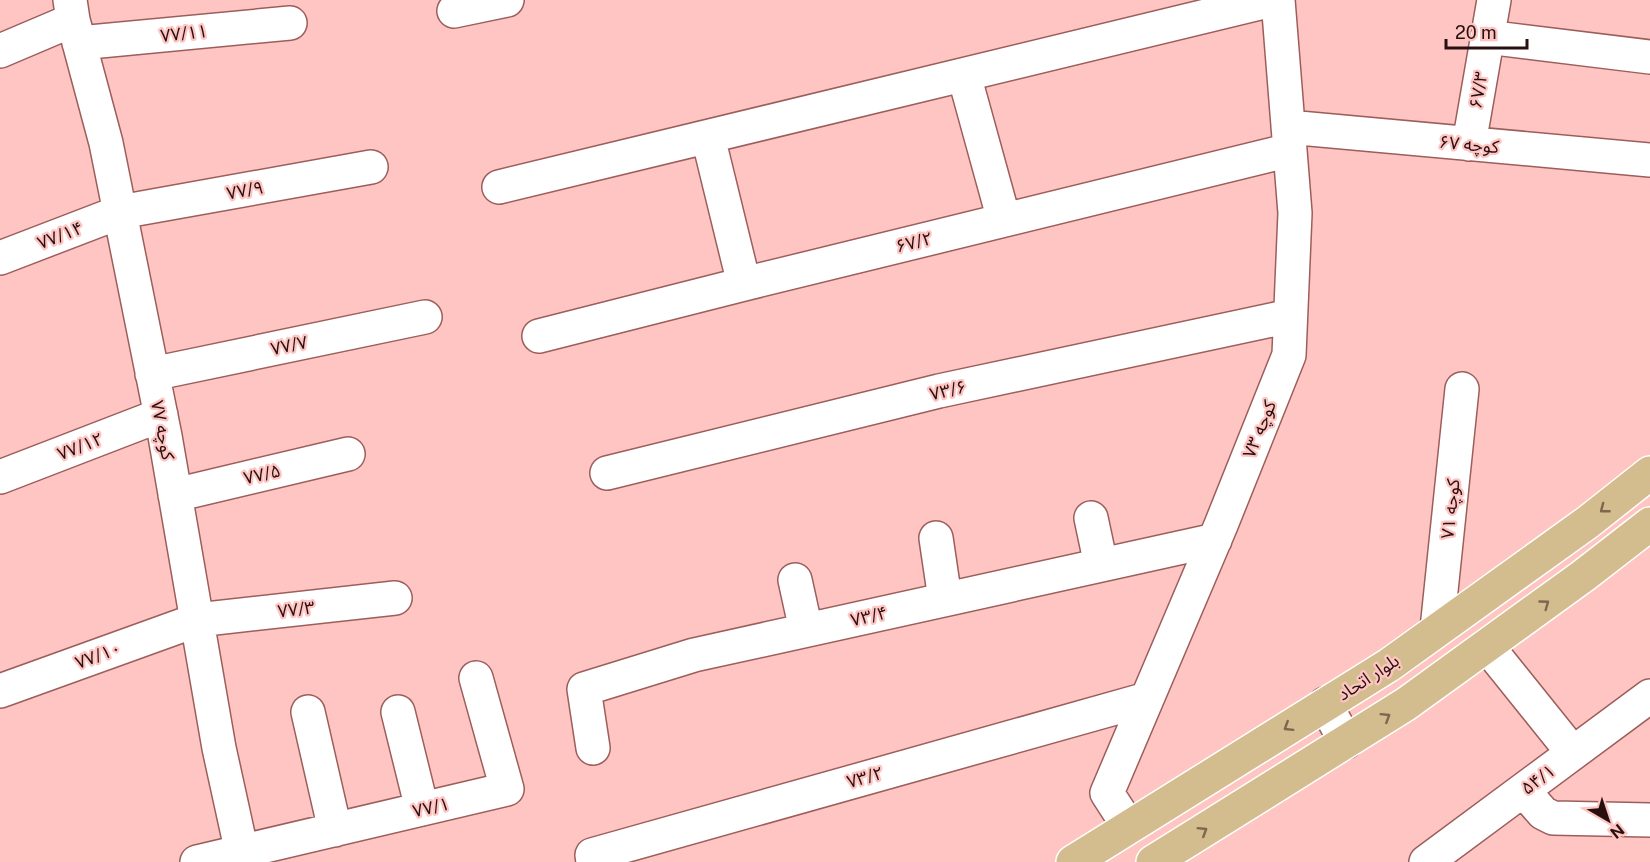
<svg xmlns="http://www.w3.org/2000/svg" width="1650" height="862" font-family="'Public Sans','Noto Sans Arabic',sans-serif">
	<style>
		.lines { fill: none; stroke-linecap: round; stroke-linejoin: round }
		.minor-casing { stroke: #9c5e5b; stroke-width: 36 }
		.major-casing { stroke: #fff; stroke-width: 36 }
		.minor { stroke: #fff; stroke-width: 33 }
		.major { stroke: #d3bc8e; stroke-width: 33 }
		.oneway { stroke: #7e664f }
		.labels { text-anchor: middle; dominant-baseline: central; stroke-width: 4.5; stroke-linejoin: round; paint-order: stroke }
		.street-label { font-size: 18px; fill: #291010; stroke: #fec5c2 }
	</style>
	<rect width="100%" height="100%" fill="#fec5c2"/>
	<g class="lines">
		<!-- minor casing -->
		<g class="minor-casing">
			<path id="minor" d="M70 0 73 20 106 143 165 436 219 748 244 862
				M454 11 507 0
				M1487 37 1650 57
				M79 43 290 23
				M0 51 73 20
				M964 75 1004 220
				M1288 127 1650 160
				M708 137 744 284
				M1469 144 1494 0
				M499 187 1272 0
				M0 258 120 212 371 167
				M539 336 744 284 1290 150
				M152 374 425 317
				M607 473 939 391 1290 316
				M0 477 161 415
				M175 495 348 454
				M1091 518 1101 565
				M936 538 945 599
				M795 580 806 630
				M1437 629 1462 389
				M1487 646 1573 753
				M0 691 197 620 395 598
				M1325 704 1346 742
				M308 712 335 830
				M398 712 422 809
				M593 748 584 689 694 655 1215 540
				M1523 790 1543 813 1553 818 1650 820
				M1129 827 1107 793 1221 525 1289 355 1295 213 1278 0
				M197 862 507 789 476 678
				M593 862 592 855 1147 699
				M1426 862 1650 696"/>
		</g>
		<!-- major casing -->
		<g class="major-casing">
			<path id="major" d="M1073 862 1389 665 1588 522 1650 473
				M1153 862 1406 704 1583 576 1650 524"/>
		</g>
		<!-- minor -->
		<use href="#minor" class="minor"/>
		<!-- major -->
		<use href="#major" class="major"/>
	</g>
	<!-- one-way arrows -->
	<defs><path id="oneway-chevron" d="M-2-3.5L2.5 0L-2 3.5" fill="none" stroke-width="1.6" stroke-linecap="round" stroke-linejoin="round" transform="scale(1.5)"/></defs>
	<g class="oneway">
		<use href="#oneway-chevron" transform="translate(1604 509) rotate(142)"/>
		<use href="#oneway-chevron" transform="translate(1545 604) rotate(-36)"/>
		<use href="#oneway-chevron" transform="translate(1386 717) rotate(-32)"/>
		<use href="#oneway-chevron" transform="translate(1288 727) rotate(148)"/>
		<use href="#oneway-chevron" transform="translate(1203 831) rotate(-32)"/>
	</g>
	<g class="labels">
		<!-- street labels -->
		<g class="street-label">
			<text transform="translate(184 33) rotate(-6)">۷۷/۱۱</text>
			<text transform="translate(1478 90) rotate(-80)">۶۷/۳</text>
			<text transform="translate(1469 144) rotate(5)">کوچه ۶۷</text>
			<text transform="translate(245 190) rotate(-10)">۷۷/۹</text>
			<text transform="translate(60 235) rotate(-21)">۷۷/۱۴</text>
			<text transform="translate(914 242) rotate(-14)">۶۷/۲</text>
			<text transform="translate(289 345) rotate(-12)">۷۷/۷</text>
			<text transform="translate(948 390) rotate(-13)">۷۳/۶</text>
			<text transform="translate(1259 429) rotate(-68)">کوچه ۷۳</text>
			<text transform="translate(163 430) rotate(79)">کوچه ۷۷</text>
			<text transform="translate(80 446) rotate(-21)">۷۷/۱۲</text>
			<text transform="translate(262 474) rotate(-13)">۷۷/۵</text>
			<text transform="translate(1450 509) rotate(-84)">کوچه ۷۱</text>
			<text transform="translate(296 609) rotate(-6)">۷۷/۳</text>
			<text transform="translate(869 616) rotate(-13)">۷۳/۴</text>
			<text transform="translate(98 655) rotate(-20)">۷۷/۱۰</text>
			<text transform="translate(1368 677) rotate(-33)">بلوار اتحاد</text>
			<text transform="translate(865 777) rotate(-16)">۷۳/۲</text>
			<text transform="translate(1538 779) rotate(-37)">۵۴/۱</text>
			<text transform="translate(431 807) rotate(-13)">۷۷/۱</text>
		</g>
	</g>
	<!-- north arrow -->
	<g transform="translate(1608 820) rotate(141)" stroke="#fec5c2" stroke-width="4.5" paint-order="stroke">
	<path d="M0-4.5L10 22L0 15L-10 22Z" fill="#291010"/>
	<text y="-9" font-size="16" font-weight="bold" text-anchor="middle" fill="#291010">N</text>
	</g>
	<!-- scale -->
	<path d="M1446 39v9h81v-9" fill="none" stroke="#291010" stroke-width="3"/>
	<text x="1455" y="39" font-size="18" fill="#291010" stroke="#fec5c2" stroke-width="4.5" paint-order="stroke">20 m</text>
</svg>
